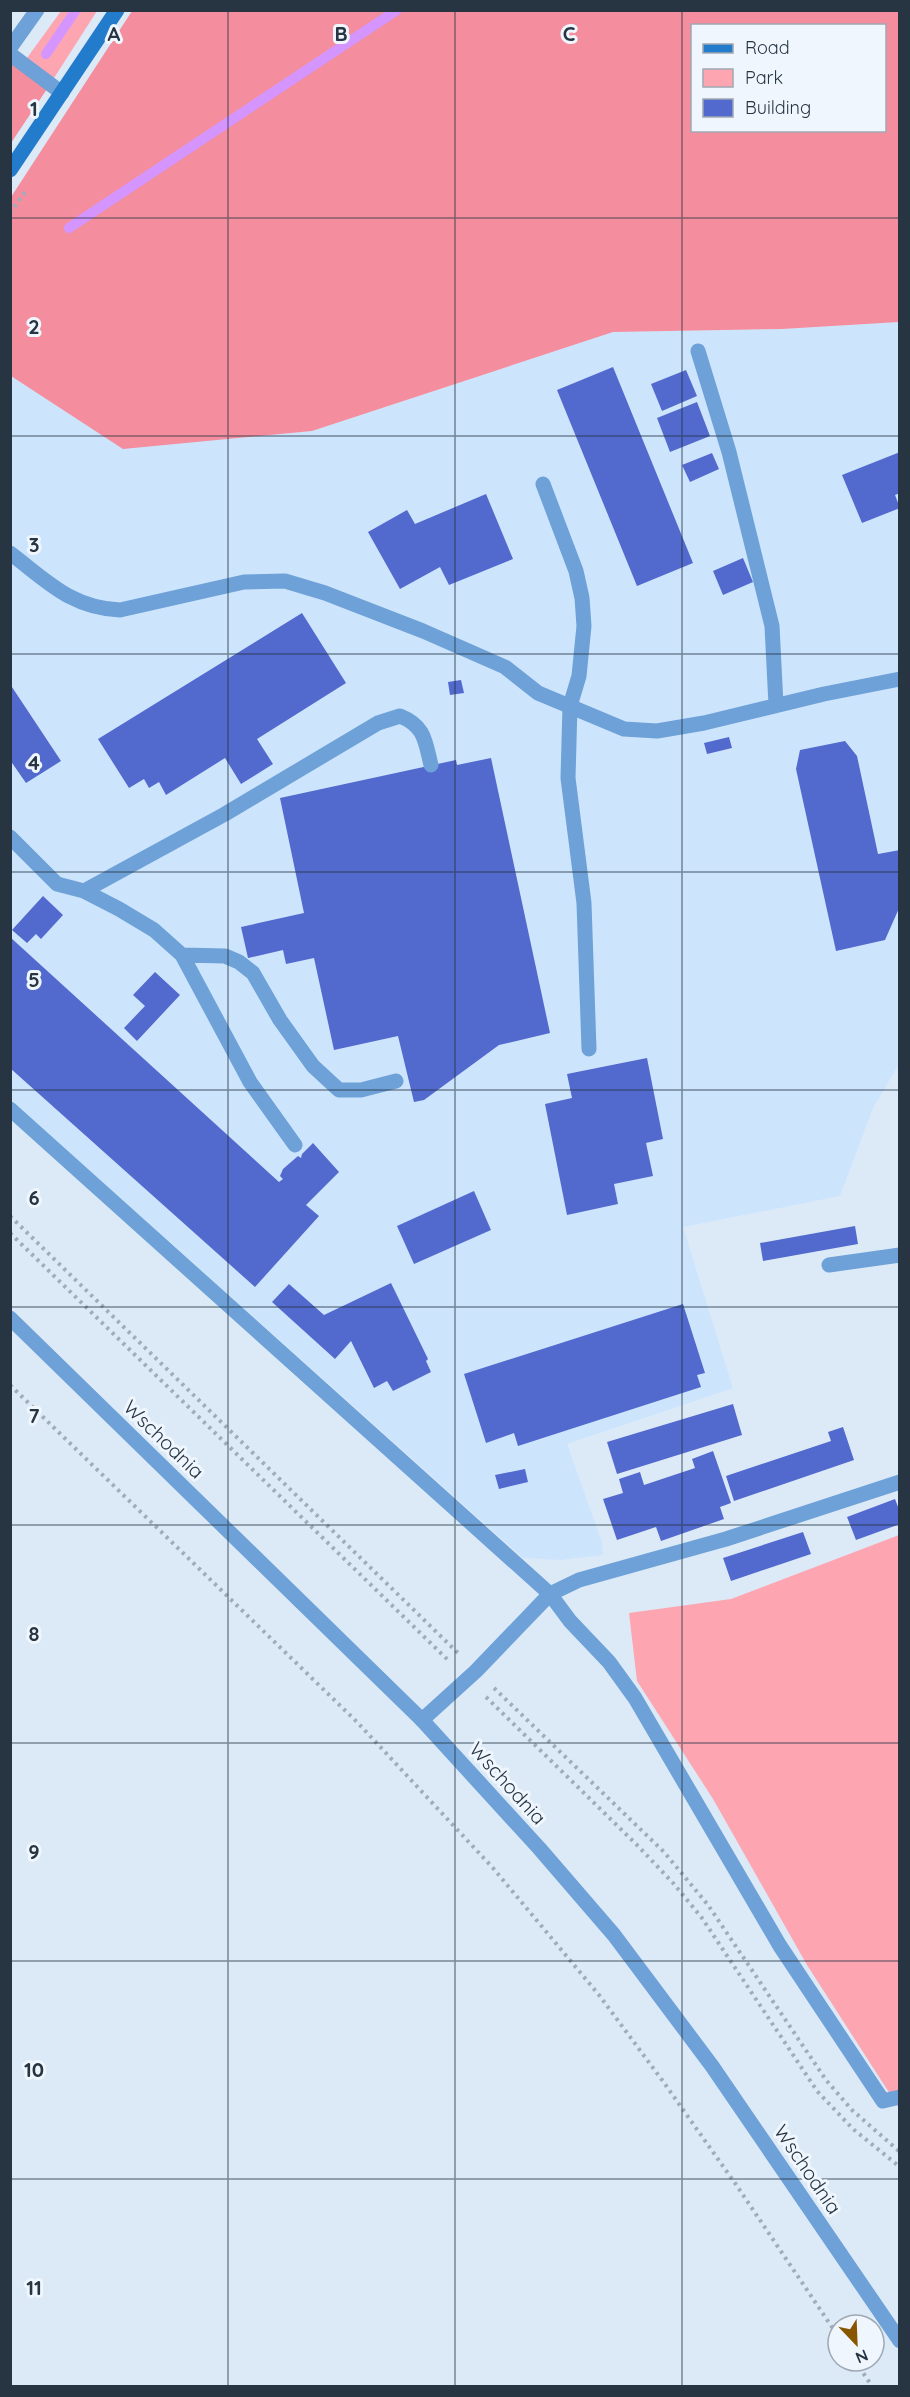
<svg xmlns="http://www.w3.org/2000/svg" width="910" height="2397" font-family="Quicksand,sans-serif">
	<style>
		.built { fill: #cde4fd }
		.green { fill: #fda6b2 }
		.forest { fill: #f48d9d; fill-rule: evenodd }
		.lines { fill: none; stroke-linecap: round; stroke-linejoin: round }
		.stream { stroke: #d496fe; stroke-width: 10 }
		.building { fill: #5269ce }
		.path { stroke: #9facba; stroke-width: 4; stroke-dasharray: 3 4.5; stroke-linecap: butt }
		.service { stroke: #6da1d7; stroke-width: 15 }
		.minor { stroke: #6da1d7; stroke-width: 15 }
		.tertiary { stroke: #6da1d7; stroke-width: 15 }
		.secondary { stroke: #227bcb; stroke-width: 15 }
		.grid { fill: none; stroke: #273442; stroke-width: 1.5; stroke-opacity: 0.55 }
		.labels { text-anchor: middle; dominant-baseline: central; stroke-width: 6; stroke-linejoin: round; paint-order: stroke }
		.street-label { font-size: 20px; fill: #273442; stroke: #eff6fd }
		.grid-label { font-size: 20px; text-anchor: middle; font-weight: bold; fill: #273442; stroke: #eff6fd; stroke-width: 6; stroke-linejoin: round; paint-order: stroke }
	</style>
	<rect width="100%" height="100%" fill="#dceaf8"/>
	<!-- built -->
	<path class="built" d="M899 322V1064L873 1108 840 1196 683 1227 733 1388 567 1444 602 1542 603 1555 561 1560 523 1558 11 1100V376L124 448 312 431 613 332 782 329Z"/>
	<!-- green -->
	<path class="green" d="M61 11H97L47 89 19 69Z
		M899 1535V2108L807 1965 713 1799 637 1681 629 1613 731 1599Z"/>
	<!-- forest -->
	<path class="forest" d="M132 11H899V322L782 329 613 332 312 431 123 449 11 376V197ZM692 26H884V130H692Z
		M11 63 47 89 11 143Z"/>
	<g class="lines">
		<!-- stream -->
		<path class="stream" d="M46 54 76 10
			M69 228 397 10"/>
	</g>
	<!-- building -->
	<path class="building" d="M613 367 693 563 637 586 557 390Z
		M686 370 697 396 662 411 651 384Z
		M697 402 710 436 670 452 657 418Z
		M900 452V493L895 495 900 508 862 523 842 475Z
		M712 453 719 469 690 482 682 465Z
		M486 494 513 559 449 585 440 567 400 589 368 532 407 510 415 524Z
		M743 558 753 582 723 595 713 571Z
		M302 613 346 683 257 739 273 764 241 784 225 758 166 795 159 782 149 788 144 779 129 788 98 739Z
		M461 680 464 693 450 695 448 682Z
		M10 684 61 761 26 783 10 760Z
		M729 737 732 748 707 754 704 743Z
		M845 741 857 756 878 854 900 850V906L885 940 836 951 796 769 800 750Z
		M491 758 550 1033 499 1045 424 1100 414 1102 398 1036 334 1050 314 958 286 964 283 950 248 958 241 927 304 913 280 798 456 760 457 765Z
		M43 896 63 915 41 939 36 934 27 943 12 930Z
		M10 937 279 1182 283 1179 280 1176 283 1169 298 1156 301 1158 302 1154 313 1143 339 1172 306 1205 319 1216 255 1287 10 1068Z
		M155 972 180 995 137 1041 124 1028 145 1006 133 995Z
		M647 1058 663 1139 646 1143 653 1176 614 1184 618 1204 567 1215 545 1104 572 1098 567 1074Z
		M474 1191 491 1230 414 1264 397 1226Z
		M855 1226 858 1244 763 1261 760 1243Z
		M391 1283 428 1359 426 1361 431 1372 393 1391 387 1381 374 1388 351 1341 335 1359 272 1302 289 1284 324 1315Z
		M683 1304 705 1373 697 1375 701 1387 518 1446 514 1433 486 1443 464 1374Z
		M733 1404 742 1435 617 1474 607 1442Z
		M843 1427 854 1460 734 1501 726 1476 831 1441 828 1432Z
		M713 1451 731 1503 720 1507 724 1519 661 1541 656 1527 617 1540 603 1499 623 1493 619 1479 640 1472 644 1485 695 1468 692 1459Z
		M525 1469 528 1482 499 1489 495 1475Z
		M895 1499 900 1512V1524L856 1540 847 1517Z
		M803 1532 811 1554 731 1581 723 1558Z"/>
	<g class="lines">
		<!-- path -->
		<path class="path" d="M10 213 26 191
			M10 1216 459 1654
			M10 1233 450 1662
			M10 1385 357 1722 493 1868 599 1995 662 2080 737 2186 838 2336
			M494 1688 664 1852 708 1905 826 2080 852 2110 900 2152
			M486 1697 639 1847 673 1883 702 1918 817 2091 853 2129 900 2167
			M855 2361 872 2386"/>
		<!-- service -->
		<path class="service" d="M10 48 37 10
			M10 54 62 93
			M698 351 729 452 772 626 776 705
			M543 484 576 571 582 598 584 626 579 676 570 706 568 778 584 903 589 1049
			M10 553C47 581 71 608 120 610L244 582 285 581 325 593 423 631 505 667 538 693 624 729 657 731 704 723 824 694 900 679
			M10 837 57 884 84 891 119 909 154 930 182 955 250 1082 295 1145
			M84 891 225 814 378 723 400 716C425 726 425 741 431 765
			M182 955 225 956 239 962 253 973 280 1020 313 1066 339 1090H361L396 1081
			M10 1109 550 1594 570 1621 609 1662 635 1698 780 1946 883 2101 900 2097
			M829 1265 900 1255
			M550 1594 579 1580 726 1539 900 1482"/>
		<!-- minor -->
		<path class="minor" d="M422 1720 476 1671 550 1594"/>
		<!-- tertiary -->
		<path class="tertiary" d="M10 1318 422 1720 539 1848 614 1935 712 2066 900 2341"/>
		<!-- secondary -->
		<path class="secondary" d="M10 170 117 10"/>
	</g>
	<!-- grid -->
	<path class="grid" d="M228 10V2386M455 10V2386M682 10V2386M10 218H900M10 436H900M10 654H900M10 872H900M10 1090H900M10 1307H900M10 1525H900M10 1743H900M10 1961H900M10 2179H900"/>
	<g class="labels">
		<!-- street labels -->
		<g class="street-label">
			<text transform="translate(164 1439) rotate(44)">Wschodnia</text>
			<text transform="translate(508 1783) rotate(48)">Wschodnia</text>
			<text transform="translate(808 2169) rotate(56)">Wschodnia</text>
		</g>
	</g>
	<g class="grid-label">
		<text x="114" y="41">A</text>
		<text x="341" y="41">B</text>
		<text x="569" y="41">C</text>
		<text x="34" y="116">1</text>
		<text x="34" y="334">2</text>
		<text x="34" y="552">3</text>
		<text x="34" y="770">4</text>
		<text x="34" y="987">5</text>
		<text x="34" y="1205">6</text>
		<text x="34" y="1423">7</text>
		<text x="34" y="1641">8</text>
		<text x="34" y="1859">9</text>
		<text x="34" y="2077">10</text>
		<text x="34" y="2295">11</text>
	</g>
	<!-- border -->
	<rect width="910" height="2397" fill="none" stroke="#273442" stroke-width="24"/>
	<!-- legend -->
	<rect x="691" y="24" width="195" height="108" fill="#eff6fd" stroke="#9fa8b2" stroke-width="1.5"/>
	<rect x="703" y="44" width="30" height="9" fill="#227bcb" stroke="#9fa8b2" stroke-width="1.5"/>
	<text x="745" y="54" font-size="18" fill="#273442">Road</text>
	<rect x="703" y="69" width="30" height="18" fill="#fda6b2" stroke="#9fa8b2" stroke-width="1.5"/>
	<text x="745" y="84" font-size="18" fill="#273442">Park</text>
	<rect x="703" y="99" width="30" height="18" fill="#5269ce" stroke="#9fa8b2" stroke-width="1.5"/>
	<text x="745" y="114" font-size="18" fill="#273442">Building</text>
	<!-- north arrow -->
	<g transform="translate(856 2343) rotate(157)"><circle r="28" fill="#eff6fd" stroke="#9fa8b2" stroke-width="1.5"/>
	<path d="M0-4.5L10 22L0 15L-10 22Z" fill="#895600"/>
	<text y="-9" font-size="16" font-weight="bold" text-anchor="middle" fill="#273442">N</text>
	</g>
</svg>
